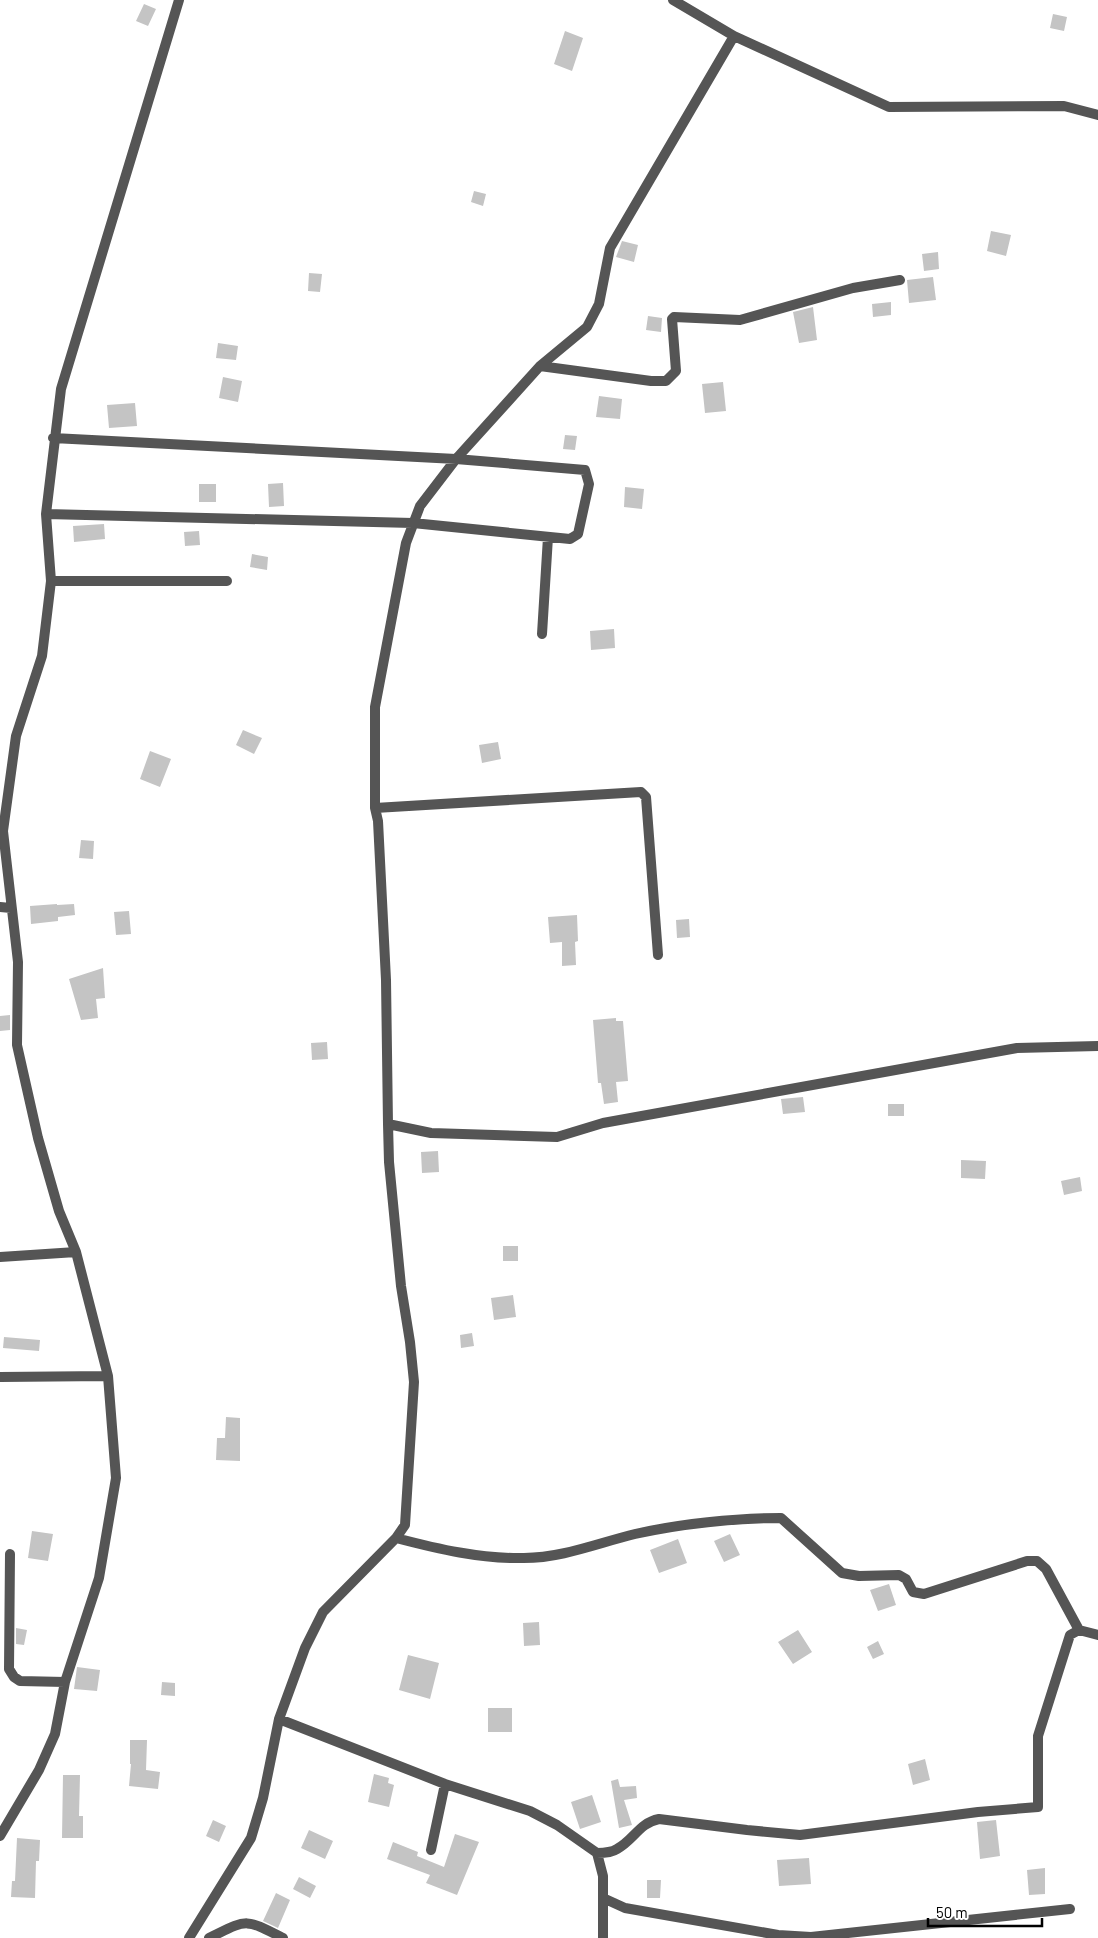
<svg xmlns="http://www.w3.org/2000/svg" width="1098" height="1938" font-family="Barlow,sans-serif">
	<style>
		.building { fill: #c4c4c4 }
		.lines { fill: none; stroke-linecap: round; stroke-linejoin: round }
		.minor { stroke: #555; stroke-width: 10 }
	</style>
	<rect width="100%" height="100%" fill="#fff"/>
	<!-- building -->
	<path class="building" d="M144 4 156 9 148 26 136 21Z
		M1053 14 1067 17 1064 31 1050 28Z
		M565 31 583 38 572 71 554 64Z
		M474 191 486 194 483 206 471 202Z
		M991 231 1011 235 1006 256 987 251Z
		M622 241 638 245 634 262 616 257Z
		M938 252 939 269 924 271 922 254Z
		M309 273 322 274 320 292 308 291Z
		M933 277 936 300 909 303 907 280Z
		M891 302V315L873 317 872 304Z
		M813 307 817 340 799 343 793 312Z
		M648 316 662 318 661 332 646 330Z
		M218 343 238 346 236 360 216 358Z
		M223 377 242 381 238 402 219 398Z
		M723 382 726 411 705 413 702 384Z
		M599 396 622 399 620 419 596 417Z
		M135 403 137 426 109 428 107 405Z
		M565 435 577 436 575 450 563 449Z
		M283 483 284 506 269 507 268 484Z
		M199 484H216V502H199Z
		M625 487 644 489 642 509 624 507Z
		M104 524 105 539 74 542 73 526Z
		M199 531 200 545 185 546 184 532Z
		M252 554 268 557 267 570 250 567Z
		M614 629 615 648 591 650 590 631Z
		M243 730 262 738 254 754 236 745Z
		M498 742 501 759 482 763 479 745Z
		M150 751 171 759 160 787 140 779Z
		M81 840 94 841 93 859 79 858Z
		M57 904V905L74 904 75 915 58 917V921L31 924 30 906Z
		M129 911 131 934 116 935 114 912Z
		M577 915 578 941 575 942 576 965 562 966V942L550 943 548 917Z
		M689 919 690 937 677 938 676 920Z
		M103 968 105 998 96 999 98 1018 81 1020 69 979Z
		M10 1015V1030L0 1031V1016Z
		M616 1018V1021H623L628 1081 616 1082 618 1102 604 1104 601 1083H598L593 1020Z
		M327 1042 328 1059 312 1060 311 1043Z
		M803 1097 805 1112 783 1114 781 1099Z
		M888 1104H904V1116H888Z
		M438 1151 439 1172 422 1173 421 1152Z
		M961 1160 986 1161 985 1179 961 1178Z
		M1080 1177 1082 1191 1064 1195 1061 1181Z
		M503 1246H518V1261H503Z
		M513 1295 516 1317 494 1320 491 1298Z
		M472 1333 474 1346 461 1348 460 1335Z
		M4 1337 40 1340 39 1351 3 1348Z
		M226 1417 240 1418V1461L216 1460 217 1438H225Z
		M32 1531 53 1534 48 1561 28 1558Z
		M730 1534 740 1555 724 1562 714 1541Z
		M678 1539 687 1563 659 1573 650 1550Z
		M889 1584 896 1605 878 1611 870 1590Z
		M539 1622 540 1645 524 1646 523 1623Z
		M16 1628 27 1630 24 1645 16 1644Z
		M798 1630 812 1652 793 1664 778 1642Z
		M878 1641 884 1654 873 1659 867 1647Z
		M408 1655 439 1663 430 1699 399 1690Z
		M77 1667 100 1670 97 1691 74 1689Z
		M162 1682 175 1683V1696L161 1695Z
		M488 1708H512V1732H488Z
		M130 1740H147L146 1770 160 1772 158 1789 129 1786 131 1764H130Z
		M925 1759 930 1780 913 1785 908 1764Z
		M374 1774 389 1778 388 1783 394 1785 389 1807 368 1802Z
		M63 1775H80L79 1816H83V1838H62Z
		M618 1779 620 1787 636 1786 637 1798 624 1800 632 1825 619 1828 611 1781Z
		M592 1795 601 1822 580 1829 571 1802Z
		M213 1820 226 1826 219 1842 206 1836Z
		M996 1820 1000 1856 980 1859 977 1822Z
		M309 1830 333 1841 325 1859 301 1848Z
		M455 1834 479 1842 457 1895 426 1883 430 1875 387 1859 393 1842 418 1852 417 1856 444 1867Z
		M17 1838 40 1840 39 1861H36L35 1898 11 1897 12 1881H15Z
		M809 1858 811 1884 779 1886 777 1860Z
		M1045 1868V1894L1029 1895 1027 1870Z
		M299 1877 316 1886 310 1898 293 1889Z
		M647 1880H661L660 1898H647Z
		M276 1893 290 1900 278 1928 263 1921Z"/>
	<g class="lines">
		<!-- minor -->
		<path class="minor" d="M673 0 734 36 889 107 1064 106 1098 115
			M540 366 651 381H666L676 371 672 319 674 317 740 320 853 288 900 280
			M46 514 413 523 570 539 578 534 589 484 585 470 456 459 53 438
			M51 581H227
			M542 634 548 537
			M375 808 641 792 646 797 658 955
			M0 907 11 908
			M388 1124 386 980 378 821 375 808V707L406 543 420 506 456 459 540 366 587 327 599 304 610 248 734 36
			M0 1257 76 1252
			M0 1377 108 1376
			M396 1538C438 1549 481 1559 524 1558 562 1558 598 1543 635 1534 679 1524 736 1518 781 1518L842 1573 859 1576 899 1575 906 1579 913 1592 924 1594 1027 1561H1037L1046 1569 1079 1630
			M10 1554 9 1669 14 1677 20 1681 65 1682
			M279 1719 445 1784 530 1811 557 1825 597 1853 603 1876V1938
			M0 1836 39 1770 55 1734 65 1682 99 1578 116 1478 108 1376 76 1252 59 1211 38 1138 17 1045 18 962 3 831 16 736 42 656 51 581 46 514 61 389 179 0
			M431 1850 445 1784
			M597 1853C603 1853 611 1853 617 1849 634 1840 639 1823 659 1819L747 1830 800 1835 978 1812 1038 1807V1736L1070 1635 1079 1630 1098 1635
			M603 1898 625 1908 778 1935 811 1937 1070 1909
			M189 1938 251 1838 263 1798 279 1719 305 1648 323 1612 396 1538 405 1525 414 1382 410 1342 401 1286 389 1162 388 1124 431 1133 557 1137 603 1123 1017 1048 1098 1046
			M209 1938C248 1919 244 1918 283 1938"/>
	</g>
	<!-- scale -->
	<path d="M928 1918v8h114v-8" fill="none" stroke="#000000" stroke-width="2.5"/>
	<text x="936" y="1918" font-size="15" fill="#000000" stroke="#ffffff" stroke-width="4" paint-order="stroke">50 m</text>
</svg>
